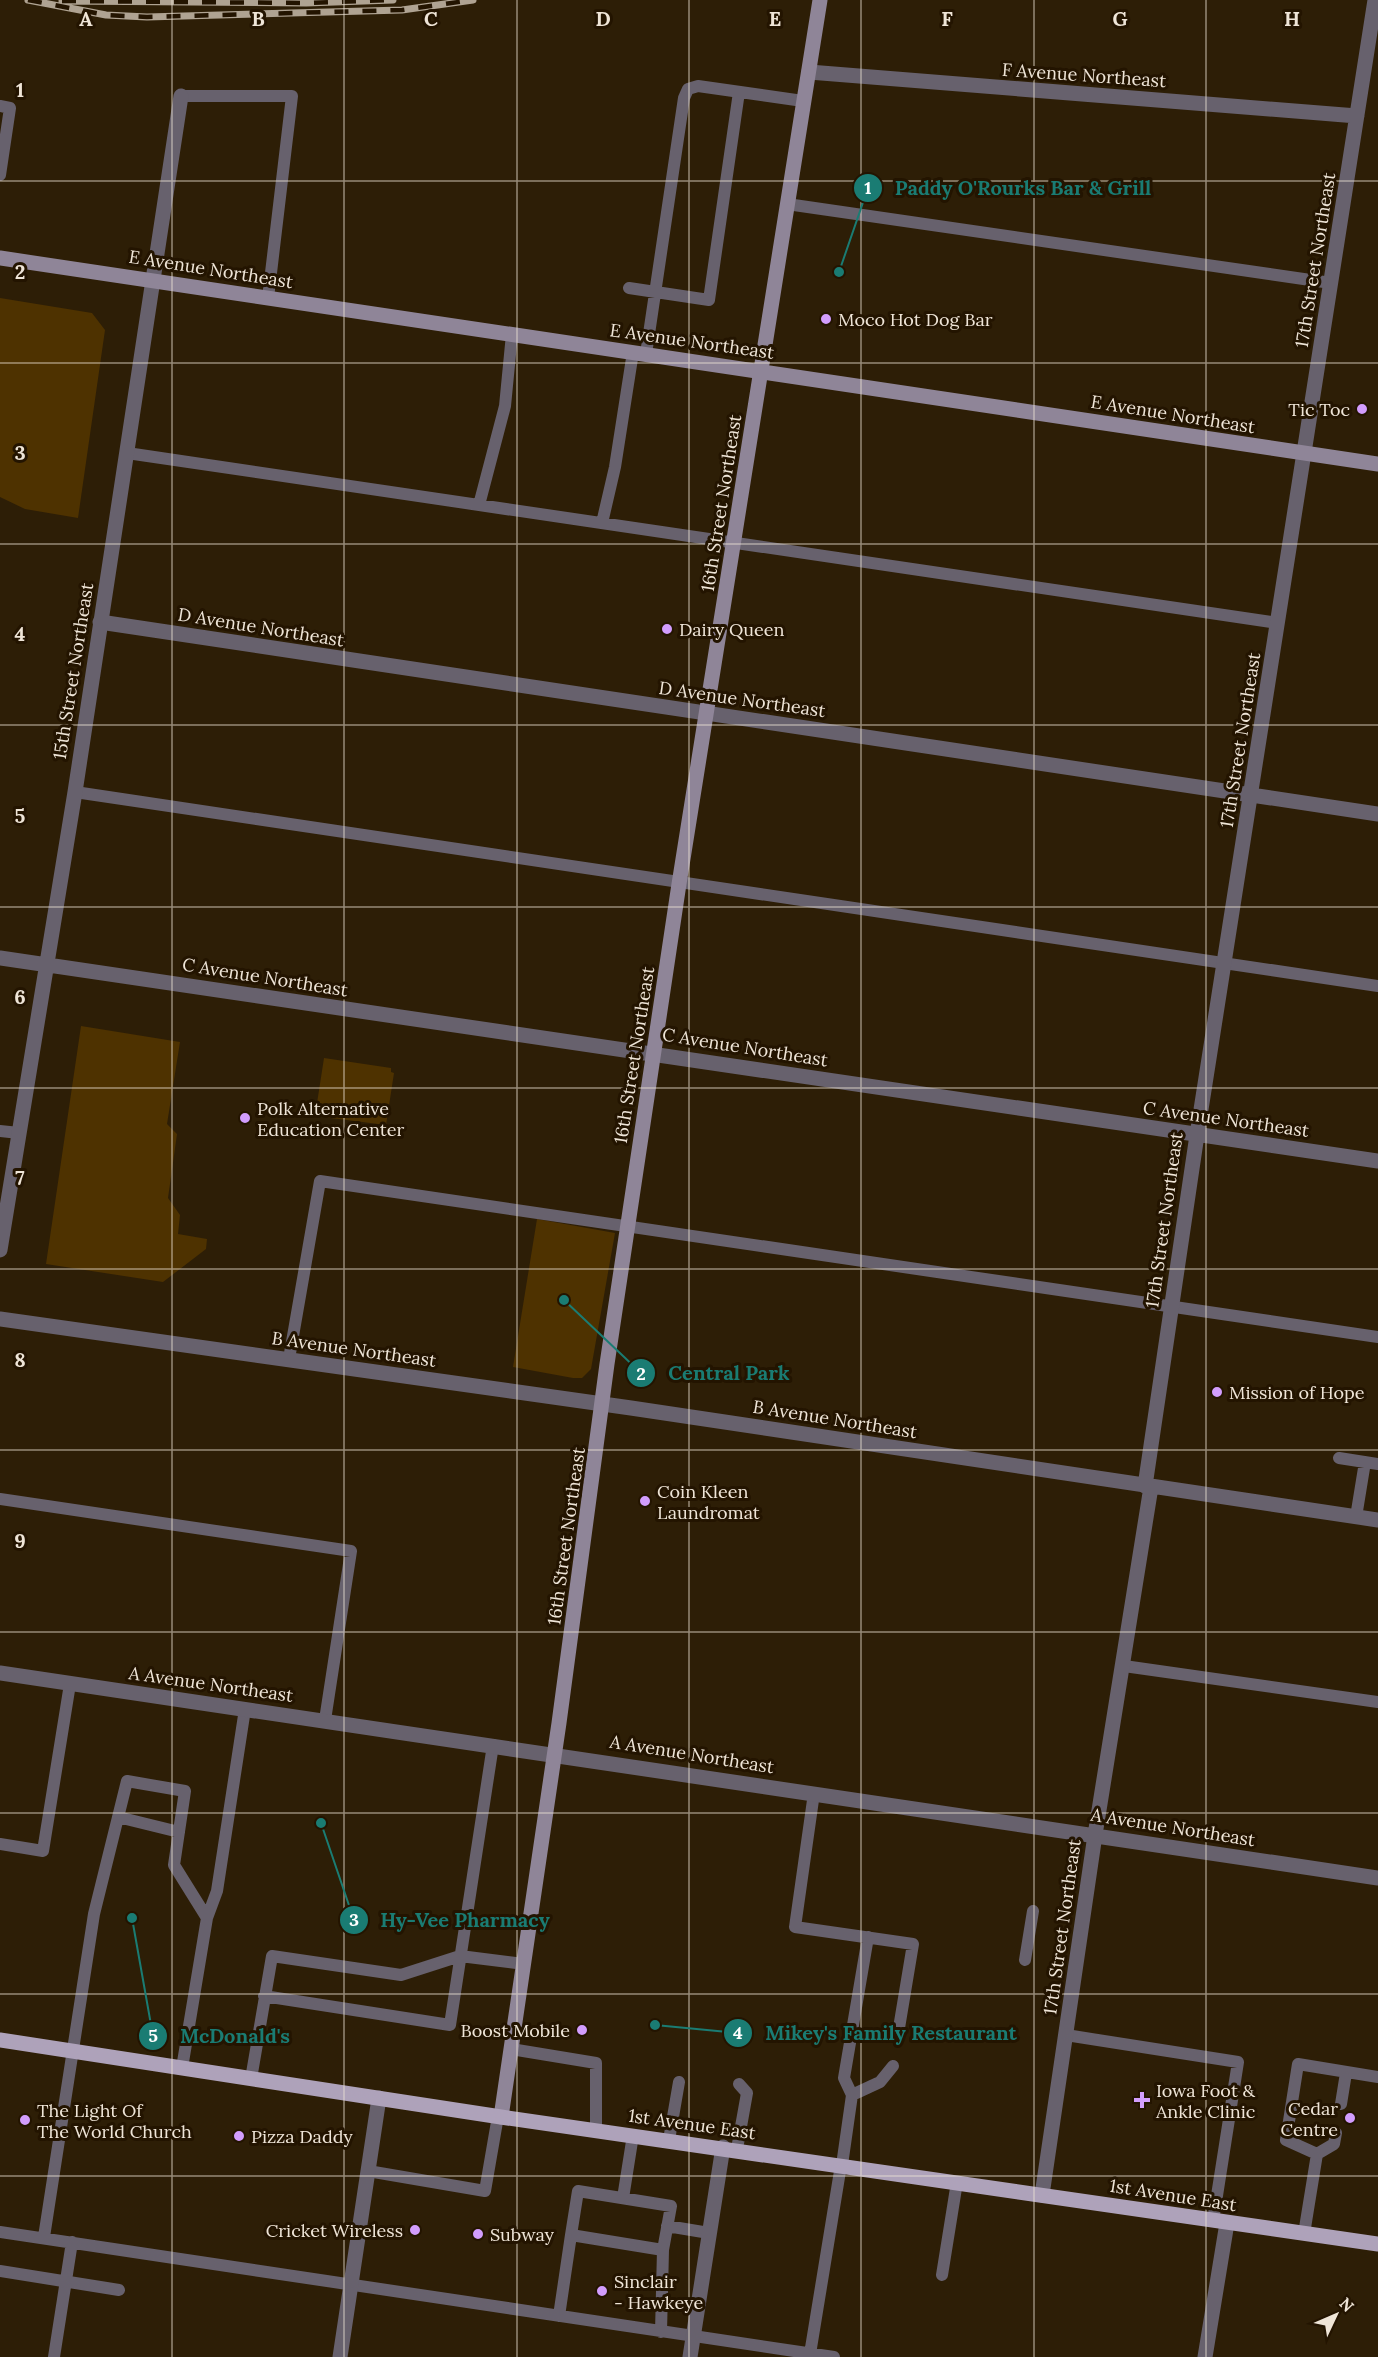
<svg xmlns="http://www.w3.org/2000/svg" width="1378" height="2357" font-family="Lora,serif">
	<style>
		.green { fill: #4e3200 }
		.lines { fill: none; stroke-linecap: round; stroke-linejoin: round }
		.lane { stroke: #67616d; stroke-width: 12 }
		.street { stroke: #67616d; stroke-width: 15 }
		.secondary { stroke: #8f8598; stroke-width: 15 }
		.primary { stroke: #aea2ba; stroke-width: 15 }
		.rail-casing { stroke: #afa392; stroke-width: 7 }
		.rail { stroke: #231400; stroke-width: 4.5; stroke-dasharray: 14; stroke-linecap: butt }
		.grid { fill: none; stroke: #efe5d7; stroke-width: 1.5; stroke-opacity: 0.55 }
		.poi-dot { fill: #d29dfd; stroke: #231400; stroke-width: 2 }
		.labels { text-anchor: middle; dominant-baseline: central; stroke-width: 6; stroke-linejoin: round; paint-order: stroke }
		.street-label { font-size: 18px; fill: #efe5d7; stroke: #231400 }
		.poi-label { font-size: 18px; fill: #efe5d7; stroke: #231400; text-anchor: start }
		.grid-label { font-size: 20px; text-anchor: middle; font-weight: bold; fill: #efe5d7; stroke: #231400; stroke-width: 6; stroke-linejoin: round; paint-order: stroke }
		.leader { fill: none; stroke: #1a7c73; stroke-width: 2 }
		.callout-dot { fill: #1a7c73; stroke: #231400; stroke-width: 2 }
		.mark-label { font-size: 18px; text-anchor: middle; font-weight: bold; fill: #fff }
		.callout-label { font-size: 20px; text-anchor: middle; font-weight: bold; fill: #1a7c73; stroke: #231400; stroke-width: 6; stroke-linejoin: round; paint-order: stroke }
	</style>
	<rect width="100%" height="100%" fill="#2d1e06"/>
	<!-- green -->
	<path class="green" d="M0 298 92 313 105 330 78 518 25 509 0 497Z
		M81 1026 180 1042 167 1124 177 1134 168 1198 180 1215 178 1234 207 1239 206 1249 163 1282 46 1264Z
		M324 1058 391 1068V1072L394 1073 386 1125 315 1116Z
		M537 1219 615 1233 591 1369 582 1378H573L513 1367Z"/>
	<g class="lines">
		<!-- lane -->
		<path class="lane" d="M181 96H292L268 298
			M0 106 10 108 0 175
			M787 204 1331 283
			M629 288 709 300 739 92
			M646 354 684 98 688 89 698 86 803 101
			M127 453 1278 623
			M479 505 505 406 512 334
			M602 523 615 467 633 352
			M75 792 1378 986
			M0 1131 19 1133
			M289 1359 320 1181 1378 1337
			M1339 1458 1378 1464
			M0 1499 351 1551 325 1720
			M1356 1517 1365 1462
			M1124 1666 1378 1702
			M814 1793 795 1927 913 1944 898 2034
			M118 1817 179 1832
			M0 1844 43 1851 70 1684
			M1025 1960 1033 1911
			M264 1996 450 2025 493 1745
			M1066 2035 1238 2062 1213 2221
			M511 2049 596 2063V2130
			M182 2068 207 1918 217 1891 245 1709
			M251 2079 272 1956 401 1975 460 1956 524 1964
			M852 2095 880 2082 893 2066
			M1341 2104 1346 2073
			M669 2140 679 2082
			M737 2149 747 2093 739 2084
			M1317 2154 1334 2144 1336 2133
			M842 2165 852 2095 844 2078 868 1937
			M368 2171 485 2191 498 2116
			M623 2198 633 2135
			M667 2226 709 2233
			M0 2232 834 2357
			M1304 2234 1317 2154 1286 2140 1298 2064 1378 2077
			M571 2235 578 2191 671 2206 663 2250
			M44 2237 94 1914 127 1781 185 1791 174 1865 207 1918
			M0 2271 119 2290
			M942 2275 957 2182
			M559 2316 571 2235 663 2250 661 2332
			M810 2354 841 2165
			M54 2357 72 2242"/>
		<!-- street -->
		<path class="street" d="M809 72 1357 116
			M100 622 1378 814
			M0 958 1378 1161
			M0 1250 75 792 181 96
			M0 1319 631 1408 1378 1520
			M1145 1486 1197 1135 1375 0
			M0 1673 1378 1878
			M1042 2195 1095 1835 1151 1487
			M340 2357 379 2098
			M690 2357 723 2147
			M1205 2357 1227 2223"/>
		<!-- secondary -->
		<path class="secondary" d="M0 258 1378 464
			M501 2117 559 1723 607 1364 679 884 820 0"/>
		<!-- primary -->
		<path class="primary" d="M0 2040 501 2117 1378 2244"/>
		<!-- rail casing -->
		<g class="rail-casing">
			<path id="rail" d="M28 0 106 15 147 17 402 10 473 0
				M62 1 306 3 393 0"/>
		</g>
		<!-- rail -->
		<use href="#rail" class="rail"/>
	</g>
	<!-- grid -->
	<path class="grid" d="M172 0V2357M344 0V2357M517 0V2357M689 0V2357M861 0V2357M1034 0V2357M1206 0V2357M0 181H1378M0 363H1378M0 544H1378M0 725H1378M0 907H1378M0 1088H1378M0 1269H1378M0 1450H1378M0 1632H1378M0 1813H1378M0 1994H1378M0 2176H1378"/>
	<!-- markers -->
	<g class="poi-dot">
		<circle cx="826" cy="319" r="6"/>
		<circle cx="1362" cy="409" r="6"/>
		<circle cx="667" cy="629" r="6"/>
		<circle cx="245" cy="1118" r="6"/>
		<circle cx="1217" cy="1392" r="6"/>
		<circle cx="645" cy="1501" r="6"/>
		<circle cx="582" cy="2030" r="6"/>
		<path d="M1139 2091h6v6h6v6h-6v6h-6v-6h-6v-6h6z"/>
		<circle cx="1350" cy="2118" r="6"/>
		<circle cx="25" cy="2120" r="6"/>
		<circle cx="239" cy="2136" r="6"/>
		<circle cx="415" cy="2230" r="6"/>
		<circle cx="478" cy="2234" r="6"/>
		<circle cx="602" cy="2291" r="6"/>
	</g>
	<g class="labels">
		<!-- street labels -->
		<g class="street-label">
			<text transform="translate(1084 75) rotate(4)">F Avenue Northeast</text>
			<text transform="translate(1315 260) rotate(-81)">17th Street Northeast</text>
			<text transform="translate(211 269) rotate(9)">E Avenue Northeast</text>
			<text transform="translate(692 341) rotate(8)">E Avenue Northeast</text>
			<text transform="translate(1173 414) rotate(9)">E Avenue Northeast</text>
			<text transform="translate(721 503) rotate(-81)">16th Street Northeast</text>
			<text transform="translate(261 627) rotate(9)">D Avenue Northeast</text>
			<text transform="translate(73 671) rotate(-81)">15th Street Northeast</text>
			<text transform="translate(742 699) rotate(8)">D Avenue Northeast</text>
			<text transform="translate(1240 740) rotate(-81)">17th Street Northeast</text>
			<text transform="translate(265 977) rotate(9)">C Avenue Northeast</text>
			<text transform="translate(745 1047) rotate(9)">C Avenue Northeast</text>
			<text transform="translate(634 1055) rotate(-81)">16th Street Northeast</text>
			<text transform="translate(1226 1119) rotate(8)">C Avenue Northeast</text>
			<text transform="translate(1164 1220) rotate(-82)">17th Street Northeast</text>
			<text transform="translate(354 1349) rotate(8)">B Avenue Northeast</text>
			<text transform="translate(835 1419) rotate(9)">B Avenue Northeast</text>
			<text transform="translate(566 1536) rotate(-82)">16th Street Northeast</text>
			<text transform="translate(211 1684) rotate(8)">A Avenue Northeast</text>
			<text transform="translate(692 1754) rotate(9)">A Avenue Northeast</text>
			<text transform="translate(1173 1827) rotate(9)">A Avenue Northeast</text>
			<text transform="translate(1062 1927) rotate(-82)">17th Street Northeast</text>
			<text transform="translate(692 2124) rotate(8)">1st Avenue East</text>
			<text transform="translate(1173 2195) rotate(9)">1st Avenue East</text>
		</g>
		<!-- poi labels -->
		<g class="poi-label">
			<text x="838" y="319">Moco Hot Dog Bar</text>
			<text x="1350" y="409" text-anchor="end">Tic Toc</text>
			<text x="679" y="629">Dairy Queen</text>
			<text x="257" y="1108">Polk Alternative<tspan x="257" dy="21">Education Center</tspan></text>
			<text x="1229" y="1392">Mission of Hope</text>
			<text x="657" y="1491">Coin Kleen<tspan x="657" dy="21">Laundromat</tspan></text>
			<text x="570" y="2030" text-anchor="end">Boost Mobile</text>
			<text x="1156" y="2090">Iowa Foot &amp;<tspan x="1156" dy="21">Ankle Clinic</tspan></text>
			<text x="1338" y="2108" text-anchor="end">Cedar<tspan x="1338" dy="21">Centre</tspan></text>
			<text x="37" y="2110">The Light Of<tspan x="37" dy="21">The World Church</tspan></text>
			<text x="251" y="2136">Pizza Daddy</text>
			<text x="403" y="2230" text-anchor="end">Cricket Wireless</text>
			<text x="490" y="2234">Subway</text>
			<text x="614" y="2281">Sinclair<tspan x="614" dy="21">- Hawkeye</tspan></text>
		</g>
	</g>
	<g class="grid-label">
		<text x="86" y="26">A</text>
		<text x="258" y="26">B</text>
		<text x="431" y="26">C</text>
		<text x="603" y="26">D</text>
		<text x="775" y="26">E</text>
		<text x="947" y="26">F</text>
		<text x="1120" y="26">G</text>
		<text x="1292" y="26">H</text>
		<text x="20" y="97">1</text>
		<text x="20" y="279">2</text>
		<text x="20" y="460">3</text>
		<text x="20" y="641">4</text>
		<text x="20" y="823">5</text>
		<text x="20" y="1004">6</text>
		<text x="20" y="1185">7</text>
		<text x="20" y="1367">8</text>
		<text x="20" y="1548">9</text>
	</g>
	<!-- callouts -->
	<path class="leader" d="M839 272L868 188M564 1300L641 1373M321 1823L354 1920M655 2025L738 2033M132 1918L153 2036"/>
	<g class="callout-dot">
		<circle cx="839" cy="272" r="6"/>
		<circle cx="564" cy="1300" r="6"/>
		<circle cx="321" cy="1823" r="6"/>
		<circle cx="655" cy="2025" r="6"/>
		<circle cx="132" cy="1918" r="6"/>
		<circle cx="868" cy="188" r="15"/>
		<circle cx="641" cy="1373" r="15"/>
		<circle cx="354" cy="1920" r="15"/>
		<circle cx="738" cy="2033" r="15"/>
		<circle cx="153" cy="2036" r="15"/>
	</g>
	<g class="mark-label">
		<text x="868" y="194">1</text>
		<text x="641" y="1380">2</text>
		<text x="354" y="1926">3</text>
		<text x="738" y="2039">4</text>
		<text x="153" y="2042">5</text>
	</g>
	<g class="callout-label">
		<text x="1023" y="195">Paddy O'Rourks Bar &amp; Grill</text>
		<text x="729" y="1380">Central Park</text>
		<text x="465" y="1927">Hy-Vee Pharmacy</text>
		<text x="891" y="2040">Mikey's Family Restaurant</text>
		<text x="235" y="2043">McDonald's</text>
	</g>
	<!-- north arrow -->
	<g transform="translate(1336 2315) rotate(46)" stroke="#231400" stroke-width="4.5" paint-order="stroke">
	<path d="M0-4.5L10 22L0 15L-10 22Z" fill="#efe5d7"/>
	<text y="-9" font-size="16" font-weight="bold" text-anchor="middle" fill="#efe5d7">N</text>
	</g>
</svg>
